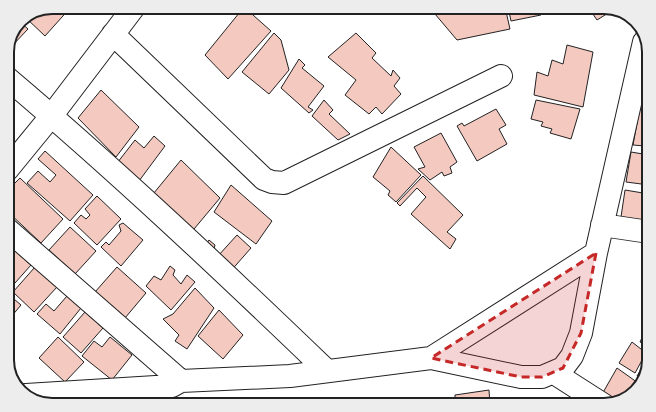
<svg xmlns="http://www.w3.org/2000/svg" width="656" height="412" font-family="Inter,sans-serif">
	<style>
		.building { fill: #f3c9c0; stroke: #222 }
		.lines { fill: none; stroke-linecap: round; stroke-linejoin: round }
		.minor-casing { stroke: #222; stroke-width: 24 }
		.minor { stroke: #fff; stroke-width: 22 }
		.marked { fill: #c62828; fill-opacity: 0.2; stroke: #c62828; stroke-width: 3; stroke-dasharray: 8 5; stroke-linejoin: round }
		.rim { fill: none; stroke: #222; stroke-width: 2 }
	</style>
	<rect width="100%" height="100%" fill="#fff"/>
	<!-- building -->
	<path class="building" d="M52 7H71L45 36 26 18Z
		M244 7 271 31 228 79 205 55Z
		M475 7H505L510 29 457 40 435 14Z
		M508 7H539L541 15 511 21Z
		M588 7H604L613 10 597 20Z
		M20 22 28 29 10 48 14 52 7 59V50Z
		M274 33 281 40 289 70 269 94 242 72Z
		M356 33 376 53 372 58 391 76 393 70 400 78 394 86 401 94 382 114 376 107 369 114 345 95 356 80 328 57Z
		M567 45 593 52 583 107 534 95 537 72 548 76 552 60 563 64Z
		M299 59 305 65 302 68 324 86 308 107 313 110 309 113 281 88Z
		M101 90 139 127 116 157 78 118Z
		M643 90 649 91V152H645V146L633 145Z
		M324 100 333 110 329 114 350 134 338 140 312 116Z
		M536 100 580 109 571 139 550 133 552 129 541 126 543 122 531 119Z
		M496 109 506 125 499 129 507 144 477 161 457 126 462 123 464 126Z
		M441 133 457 162 450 167 452 173 444 176 442 172 430 180 418 169 425 167 414 147Z
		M154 136 165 146 136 185 114 167 135 140 144 148Z
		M391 147 421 175 396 202 388 195 390 191 373 177Z
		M45 151 93 195 70 221 27 183 38 171 50 182 56 175 38 159Z
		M631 152 649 155V185L626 182Z
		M181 160 220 198 189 235 149 199Z
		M423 176 463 215 447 232 456 239 450 249 411 214 426 197 417 188 400 206 397 203Z
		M20 178 63 219 41 243 7 211V191Z
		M231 185 272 221 256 244 214 212Z
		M625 190 649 194V221L621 217Z
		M97 196 121 219 97 245 74 223 81 215 86 219 90 215 85 209Z
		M123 223 143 240 121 266 101 247 106 242 109 245 121 231 119 225Z
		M70 227 96 251 75 274 49 250Z
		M237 235 251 248 229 273 203 249 209 240 215 245 213 253 218 256Z
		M7 244 31 265 7 292Z
		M170 266 175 270 173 275 181 284 187 275 195 282 171 310 146 286 154 276 161 280Z
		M35 267 57 287 34 312 13 292Z
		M117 267 146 293 125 318 95 292Z
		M195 288 214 308 187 349 175 341 179 335 163 319 173 314Z
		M7 293 21 305 11 317 7 313Z
		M67 296 81 308 60 334 37 314 46 304 54 311Z
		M219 310 243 335 223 359 198 336Z
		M85 312 103 328 81 353 63 337Z
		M649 323V347L640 342Z
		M58 337 84 362 65 382 39 358Z
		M110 337 132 355 112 380 82 356 94 341 102 347Z
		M632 342 646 353 635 373 619 363Z
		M649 356V360L643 380 637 376Z
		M617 368 641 385 626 399 613 403 601 396Z
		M489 390 490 405H455V395Z
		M251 400 252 405H233V404Z
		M285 400H298L299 405H286Z"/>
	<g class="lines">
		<!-- minor casing -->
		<g class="minor-casing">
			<path id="minor" d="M113 34 264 179 272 182 284 183 501 76
				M7 78C117 171 223 271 327 371
				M7 170 52 115 134 7
				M602 225 649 232
				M7 229 181 381
				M431 358 596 253
				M554 373 604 405
				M26 395 172 386 181 381 290 376 431 358 521 377H542L563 368 572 356 581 333 596 253 644 42"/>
		</g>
		<!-- minor -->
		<use href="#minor" class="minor"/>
	</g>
	<!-- marked area -->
	<path class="marked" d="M596 253 581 333 563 368 542 377H521L431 358Z"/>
	<!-- crop -->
	<path d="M0 0H656V412H0ZM52 14H604A38 38 0 0 1 642 52V360A38 38 0 0 1 604 398H52A38 38 0 0 1 14 360V52A38 38 0 0 1 52 14Z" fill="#ededed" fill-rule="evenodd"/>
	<path class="rim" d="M52 14H604A38 38 0 0 1 642 52V360A38 38 0 0 1 604 398H52A38 38 0 0 1 14 360V52A38 38 0 0 1 52 14Z"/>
</svg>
